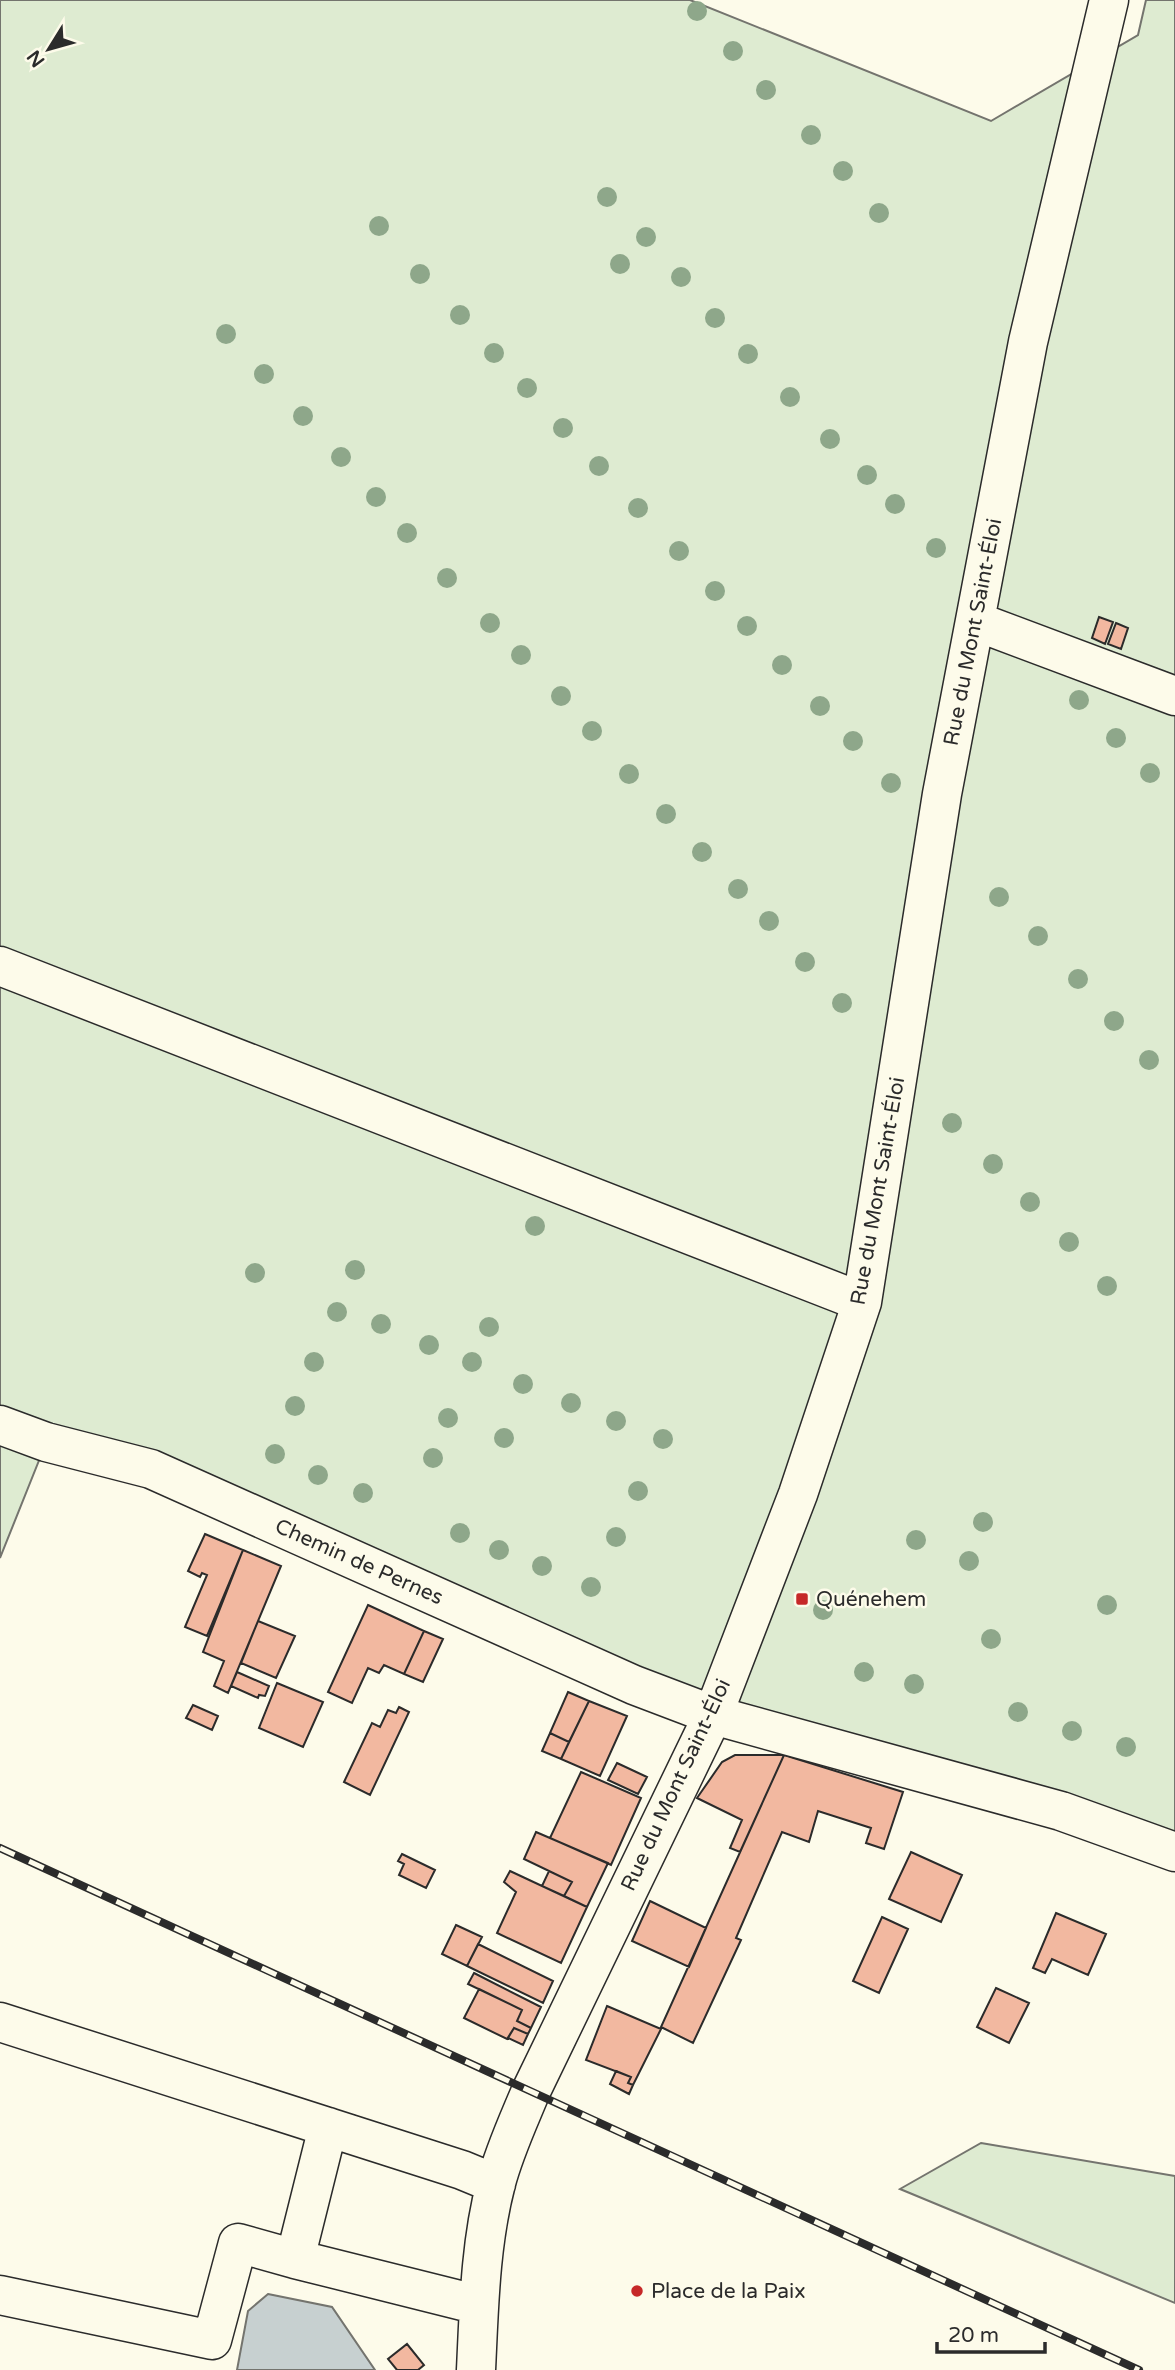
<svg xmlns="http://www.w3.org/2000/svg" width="1175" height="2370" font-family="'Varela Round',sans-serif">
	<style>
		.green { fill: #deebd1; stroke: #74746e; stroke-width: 2 }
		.water { fill: #c7d0d0; stroke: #74746e; stroke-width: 2 }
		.building { fill: #f2b8a0; stroke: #2b2b2b; stroke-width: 2 }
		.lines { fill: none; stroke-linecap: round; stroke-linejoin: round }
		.minor-casing { stroke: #2b2b2b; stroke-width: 41 }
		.minor { stroke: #fdfbea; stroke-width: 38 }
		.rail-casing { stroke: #2b2b2b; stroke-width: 8 }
		.rail { stroke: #fdfbea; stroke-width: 5; stroke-dasharray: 16; stroke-linecap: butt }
		.tree { fill: #8ea78a }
		.poi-dot { fill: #c62828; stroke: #fdfbea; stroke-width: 2.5 }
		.labels { text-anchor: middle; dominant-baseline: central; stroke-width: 5; stroke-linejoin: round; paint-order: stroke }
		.street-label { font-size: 21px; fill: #2b2b2b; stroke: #fdfbea }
		.poi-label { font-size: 21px; fill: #2b2b2b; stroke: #fdfbea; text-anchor: start }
	</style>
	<rect width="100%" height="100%" fill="#fdfbea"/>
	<!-- green -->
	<path class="green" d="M0 0H690L991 121 1138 35 1146 0H1175V1852L713 1715 46 1443 0 1558Z
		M981 2143 1175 2176V2303L900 2189Z"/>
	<!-- water -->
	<path class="water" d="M268 2294 332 2307 375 2370H237L248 2311Z"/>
	<!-- building -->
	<path class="building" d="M1099 617 1113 622 1105 644 1092 638Z
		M1116 623 1128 628 1121 649 1108 644Z
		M205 1534 243 1550 207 1636 185 1627 207 1575 202 1573 200 1577 188 1571Z
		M243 1550 281 1566 228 1693 214 1686 224 1661 203 1652Z
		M368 1605 424 1631 404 1674 384 1665 379 1673 368 1668 352 1703 328 1692Z
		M258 1621 295 1636 276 1678 241 1663Z
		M424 1631 443 1639 423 1682 404 1674Z
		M237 1672 269 1686 265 1696 259 1695 258 1698 231 1686Z
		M277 1683 323 1702 303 1747 259 1728Z
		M568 1692 589 1701 569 1742 550 1733Z
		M589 1701 627 1716 600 1776 561 1759Z
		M193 1705 218 1716 212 1730 186 1718Z
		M399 1707 409 1712 370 1795 344 1782 372 1723 380 1727 388 1710 396 1713Z
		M550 1733 569 1742 561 1759 542 1751Z
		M735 1755H784L740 1852 730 1848 742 1820 697 1798 722 1762Z
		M784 1755 903 1792 884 1849 866 1843 871 1828 818 1811 809 1842 782 1832 736 1938 741 1940 693 2043 661 2027Z
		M617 1763 647 1777 638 1794 608 1780Z
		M581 1772 641 1798 611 1865 550 1838Z
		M536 1832 608 1863 587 1907 564 1896 572 1882 524 1859Z
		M911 1852 962 1875 941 1922 889 1899Z
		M402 1854 435 1870 426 1888 399 1875 404 1864 398 1861Z
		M510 1871 587 1907 561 1963 497 1933 516 1892 504 1882Z
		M549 1871 572 1882 564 1896 542 1886Z
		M650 1901 706 1928 689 1967 632 1941Z
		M1056 1913 1106 1934 1088 1975 1052 1959 1045 1973 1033 1968Z
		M882 1917 908 1929 879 1993 853 1981Z
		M456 1925 482 1937 467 1966 442 1954Z
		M478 1944 553 1981 543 2003 467 1966Z
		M474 1973 541 2007 531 2028 517 2021 522 2010 468 1984Z
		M996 1988 1029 2003 1009 2043 977 2027Z
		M479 1989 522 2010 517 2021 531 2028 528 2034 514 2028 507 2039 464 2018Z
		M607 2006 661 2029 633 2085 628 2083 631 2077 586 2060Z
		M514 2028 528 2034 523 2045 508 2038Z
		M616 2071 631 2077 628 2083 633 2085 629 2094 610 2084Z
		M407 2344 424 2365 418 2370H397L388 2359Z"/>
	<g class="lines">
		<!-- minor casing -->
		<g class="minor-casing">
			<path id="minor" d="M975 621 1175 696
				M0 966 862 1302
				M0 1425 46 1442 151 1469 634 1685 713 1715 1061 1811 1175 1852
				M0 2022 462 2170 496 2184
				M328 2127 295 2259 479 2305
				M0 2295 212 2340 238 2243 295 2259
				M476 2370C479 2308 480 2244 496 2183 504 2152 518 2122 530 2093L713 1715 798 1494 862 1302 942 794 1028 342 1109 0"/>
		</g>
		<!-- minor -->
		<use href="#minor" class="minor"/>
		<!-- rail casing -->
		<g class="rail-casing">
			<path id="rail" d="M0 1848 1139 2370"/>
		</g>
		<!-- rail -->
		<use href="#rail" class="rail"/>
	</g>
	<!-- trees -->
	<g class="tree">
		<circle cx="697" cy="11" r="10"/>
		<circle cx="733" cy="51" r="10"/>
		<circle cx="766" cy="90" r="10"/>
		<circle cx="811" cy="135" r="10"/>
		<circle cx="843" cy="171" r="10"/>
		<circle cx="607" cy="197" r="10"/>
		<circle cx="879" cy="213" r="10"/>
		<circle cx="379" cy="226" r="10"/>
		<circle cx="646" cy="237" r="10"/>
		<circle cx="620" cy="264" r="10"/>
		<circle cx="420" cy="274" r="10"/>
		<circle cx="681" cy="277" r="10"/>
		<circle cx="460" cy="315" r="10"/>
		<circle cx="715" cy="318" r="10"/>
		<circle cx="226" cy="334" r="10"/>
		<circle cx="494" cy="353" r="10"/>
		<circle cx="748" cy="354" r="10"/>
		<circle cx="264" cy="374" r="10"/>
		<circle cx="527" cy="388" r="10"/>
		<circle cx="790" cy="397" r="10"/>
		<circle cx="303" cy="416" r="10"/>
		<circle cx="563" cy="428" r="10"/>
		<circle cx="830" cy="439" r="10"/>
		<circle cx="341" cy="457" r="10"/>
		<circle cx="599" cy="466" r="10"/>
		<circle cx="867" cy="475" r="10"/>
		<circle cx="376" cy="497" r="10"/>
		<circle cx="895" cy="504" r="10"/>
		<circle cx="638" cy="508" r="10"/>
		<circle cx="407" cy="533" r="10"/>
		<circle cx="936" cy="548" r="10"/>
		<circle cx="679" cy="551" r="10"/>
		<circle cx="447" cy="578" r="10"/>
		<circle cx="715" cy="591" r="10"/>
		<circle cx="490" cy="623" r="10"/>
		<circle cx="747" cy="626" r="10"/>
		<circle cx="521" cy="655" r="10"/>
		<circle cx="782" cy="665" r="10"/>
		<circle cx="561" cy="696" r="10"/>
		<circle cx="1079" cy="700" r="10"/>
		<circle cx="820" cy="706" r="10"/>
		<circle cx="592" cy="731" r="10"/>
		<circle cx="1116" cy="738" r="10"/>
		<circle cx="853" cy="741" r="10"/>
		<circle cx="1150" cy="773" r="10"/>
		<circle cx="629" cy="774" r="10"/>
		<circle cx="891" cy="783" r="10"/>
		<circle cx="666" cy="814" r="10"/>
		<circle cx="702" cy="852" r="10"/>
		<circle cx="738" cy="889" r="10"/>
		<circle cx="999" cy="897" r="10"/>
		<circle cx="769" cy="921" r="10"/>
		<circle cx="1038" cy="936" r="10"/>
		<circle cx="805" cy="962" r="10"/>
		<circle cx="1078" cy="979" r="10"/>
		<circle cx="842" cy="1003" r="10"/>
		<circle cx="1114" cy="1021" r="10"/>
		<circle cx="1149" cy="1060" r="10"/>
		<circle cx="952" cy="1123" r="10"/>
		<circle cx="993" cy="1164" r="10"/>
		<circle cx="1030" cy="1202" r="10"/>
		<circle cx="535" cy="1226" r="10"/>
		<circle cx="1069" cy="1242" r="10"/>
		<circle cx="355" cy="1270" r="10"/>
		<circle cx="255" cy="1273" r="10"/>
		<circle cx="1107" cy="1286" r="10"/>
		<circle cx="337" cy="1312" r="10"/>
		<circle cx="381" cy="1324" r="10"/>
		<circle cx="489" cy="1327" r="10"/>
		<circle cx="429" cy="1345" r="10"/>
		<circle cx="314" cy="1362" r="10"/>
		<circle cx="472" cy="1362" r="10"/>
		<circle cx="523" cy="1384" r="10"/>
		<circle cx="571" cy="1403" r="10"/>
		<circle cx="295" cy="1406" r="10"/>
		<circle cx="448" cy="1418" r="10"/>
		<circle cx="616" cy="1421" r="10"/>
		<circle cx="504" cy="1438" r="10"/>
		<circle cx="663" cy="1439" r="10"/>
		<circle cx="275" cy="1454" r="10"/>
		<circle cx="433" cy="1458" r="10"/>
		<circle cx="318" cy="1475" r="10"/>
		<circle cx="638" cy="1491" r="10"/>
		<circle cx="363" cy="1493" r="10"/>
		<circle cx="983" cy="1522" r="10"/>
		<circle cx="460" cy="1533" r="10"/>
		<circle cx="616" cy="1537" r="10"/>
		<circle cx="916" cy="1540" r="10"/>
		<circle cx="499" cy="1550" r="10"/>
		<circle cx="969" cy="1561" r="10"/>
		<circle cx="542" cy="1566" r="10"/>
		<circle cx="591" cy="1587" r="10"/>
		<circle cx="1107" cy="1605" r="10"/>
		<circle cx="823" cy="1610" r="10"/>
		<circle cx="991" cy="1639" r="10"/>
		<circle cx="864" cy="1672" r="10"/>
		<circle cx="914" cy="1684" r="10"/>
		<circle cx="1018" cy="1712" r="10"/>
		<circle cx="1072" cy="1731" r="10"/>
		<circle cx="1126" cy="1747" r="10"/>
	</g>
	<!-- markers -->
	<g class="poi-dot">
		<rect x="795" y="1592" width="14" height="14" rx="3.5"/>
		<circle cx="637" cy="2291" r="7"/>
	</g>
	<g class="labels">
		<!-- street labels -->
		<g class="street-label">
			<text transform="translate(973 632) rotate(-79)">Rue du Mont Saint-Éloi</text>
			<text transform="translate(878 1191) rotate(-80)">Rue du Mont Saint-Éloi</text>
			<text transform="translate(359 1562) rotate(24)">Chemin de Pernes</text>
			<text transform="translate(676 1785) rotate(-65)">Rue du Mont Saint-Éloi</text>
		</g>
		<!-- poi labels -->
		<g class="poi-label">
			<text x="816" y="1599">Quénehem</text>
			<text x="651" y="2291">Place de la Paix</text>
		</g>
	</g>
	<!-- north arrow -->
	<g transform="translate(49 49) rotate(233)" stroke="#fdfbea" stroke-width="5" paint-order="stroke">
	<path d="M0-5L12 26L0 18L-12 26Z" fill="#2b2b2b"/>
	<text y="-10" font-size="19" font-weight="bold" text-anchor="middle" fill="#2b2b2b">N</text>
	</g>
	<!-- scale -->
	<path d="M937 2342v10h108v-10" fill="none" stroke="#2b2b2b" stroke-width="3.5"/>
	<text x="948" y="2342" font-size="21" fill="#2b2b2b" stroke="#fdfbea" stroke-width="5" paint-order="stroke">20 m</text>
</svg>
